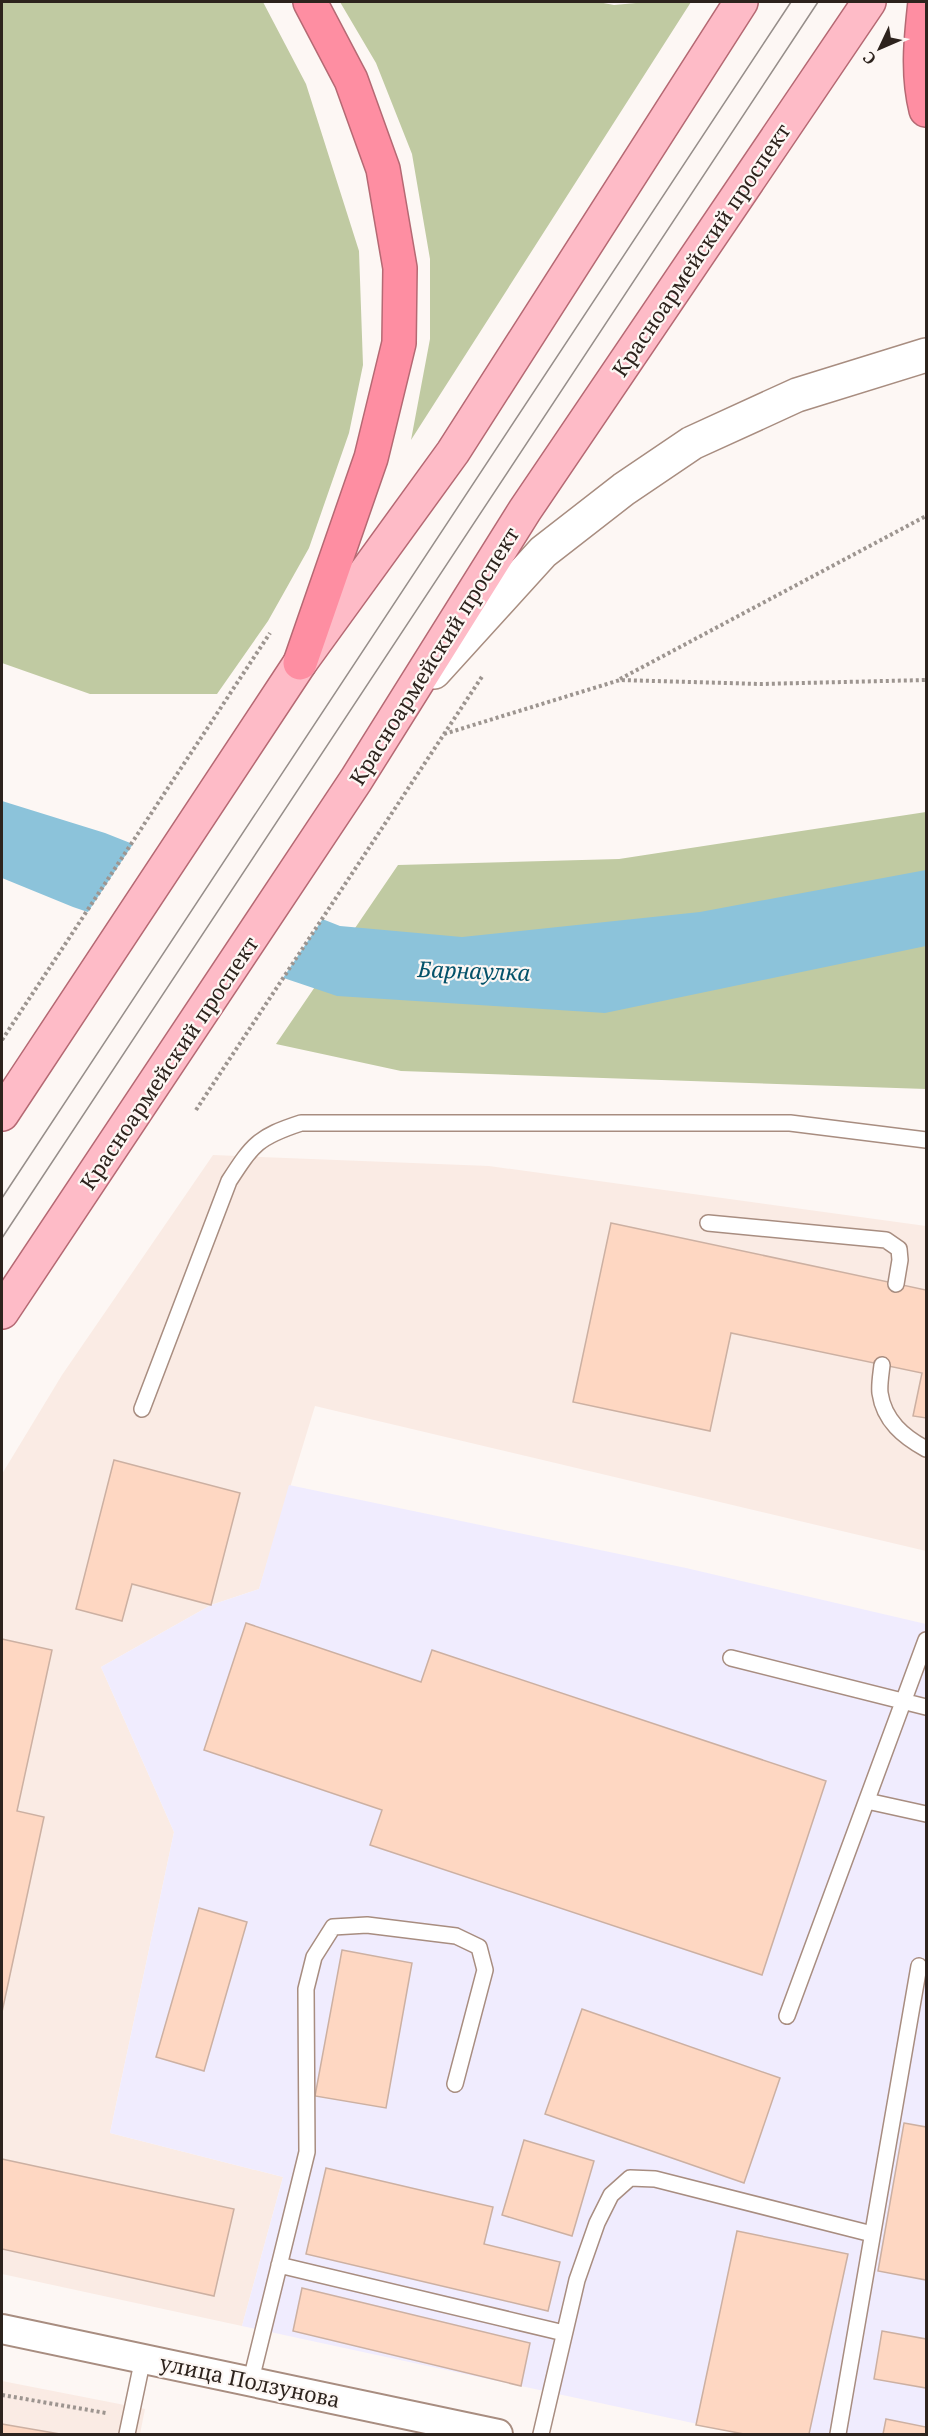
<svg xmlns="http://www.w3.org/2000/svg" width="928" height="2436" font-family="'Noto Serif',serif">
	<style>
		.built { fill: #faebe4 }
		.industrial { fill: #f0ecfe }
		.green { fill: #c0caa2 }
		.water { fill: #8cc3da }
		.pier { fill: #fdf7f4 }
		.building { fill: #fed7c2; stroke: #ccb0a2; stroke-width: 1.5 }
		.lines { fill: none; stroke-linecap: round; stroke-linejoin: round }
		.lane-casing { stroke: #a88d80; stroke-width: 18 }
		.street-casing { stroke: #a88d80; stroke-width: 32 }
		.secondary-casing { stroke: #a88d80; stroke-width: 36 }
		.primary-casing { stroke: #b56973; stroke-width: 36 }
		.highway-casing { stroke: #b56973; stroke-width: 36 }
		.path { stroke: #9d9590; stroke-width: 4; stroke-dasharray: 3 3; stroke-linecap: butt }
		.lane { stroke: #fff; stroke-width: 15 }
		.street { stroke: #fff; stroke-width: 28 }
		.secondary { stroke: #fff; stroke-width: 33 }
		.primary { stroke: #febbc7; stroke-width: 33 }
		.highway { stroke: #fe8ea2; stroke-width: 33 }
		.tram { stroke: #968e8a; stroke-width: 1.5 }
		.labels { text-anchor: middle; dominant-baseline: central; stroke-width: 4.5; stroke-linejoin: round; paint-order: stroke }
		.street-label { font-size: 21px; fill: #2d231d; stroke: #fdf7f4 }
		.water-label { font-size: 22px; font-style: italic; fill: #04526a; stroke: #fdf7f4 }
	</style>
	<rect width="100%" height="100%" fill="#fdf7f4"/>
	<!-- built -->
	<path class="built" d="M213 1155 489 1166 926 1226V1551L315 1406 259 1589 211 1605 101 1667 174 1832 110 2133 283 2177 242 2326 2 2274V1474L62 1375Z
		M2 2381 145 2409 140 2434H2Z"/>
	<!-- industrial -->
	<path class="industrial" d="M289 1485 686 1568 926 1624V2434H744L242 2326 283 2177 110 2133 174 1832 101 1667 211 1605 259 1589Z"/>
	<!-- green -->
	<path class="green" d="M2 2H263L306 84 359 251 363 365 349 433 309 548 268 621 217 694H90L2 663Z
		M340 2H598L614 5 647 2H691L411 440 430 339V259L412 154 376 63Z
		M926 812V1089L401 1071 276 1044 398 865 619 859Z"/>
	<!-- water -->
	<path class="water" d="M2 801 105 833 340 926 462 937 700 912 926 870V946L605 1013 337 996 73 907 2 878Z"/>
	<!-- pier -->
	<path class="pier" d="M135 841 324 917 281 981 86 915Z"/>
	<!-- building -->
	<path class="building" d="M611 1223 926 1290V1418L913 1416 922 1373 731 1333 710 1431 573 1402Z
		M114 1460 240 1493 211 1605 132 1584 122 1621 76 1609Z
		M246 1623 421 1682 432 1650 826 1781 762 1975 370 1845 382 1810 204 1750Z
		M2 1639 52 1650 17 1811 44 1817 2 2012Z
		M199 1908 247 1922 204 2071 156 2057Z
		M342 1950 412 1963 386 2108 315 2096Z
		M582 2009 780 2078 744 2183 545 2114Z
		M904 2123 926 2127V2280L878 2271Z
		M524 2140 594 2161 572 2236 502 2215Z
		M2 2159 234 2209 214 2296 2 2249Z
		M326 2168 493 2207 484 2244 560 2262 548 2311 306 2254Z
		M737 2231 848 2254 809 2434H744L696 2425Z
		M302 2288 530 2343 521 2386 293 2331Z
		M882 2331 926 2339V2388L874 2379Z
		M886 2419 926 2427V2434H883Z
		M2 2424 60 2434H2Z"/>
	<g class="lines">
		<!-- lane casing -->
		<g class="lane-casing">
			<path id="lane" d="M708 1223 886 1240 899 1249 900 1260 896 1284
				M882 1365C881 1374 879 1385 880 1393 884 1421 904 1437 926 1449
				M142 1409 229 1181C253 1144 258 1137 301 1123H790L926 1140
				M731 1658 926 1707
				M867 1801 926 1814
				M787 2016 926 1640
				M279 2265 564 2333
				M251 2380 307 2152 306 1989 314 1957 333 1927 367 1925 456 1936 479 1947 485 1970 455 2084
				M127 2434 143 2358
				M541 2434 577 2280 597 2223 611 2195 630 2178 655 2179 872 2234
				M838 2434 919 1966"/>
		</g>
		<!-- street casing -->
		<g class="street-casing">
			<path id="street" d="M2 2329 498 2434"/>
		</g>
		<!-- secondary casing -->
		<g class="secondary-casing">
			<path id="secondary" d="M434 672 543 552 624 489 692 443 797 395 926 355"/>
		</g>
		<!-- primary casing -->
		<g class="primary-casing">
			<path id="primary" d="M2 1114 300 663 453 452 741 2
				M2 1312 356 780 525 510 869 2"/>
		</g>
		<!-- highway casing -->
		<g class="highway-casing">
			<path id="highway" d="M925 2C921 38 917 74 926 110
				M300 663 371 458 399 343 400 268 383 169 351 80 310 2"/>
		</g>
		<!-- path -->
		<path class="path" d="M620 679 926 516
			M444 734 620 680 761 684 926 680
			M2 1040 270 633
			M196 1110 483 675
			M2 2395 106 2413"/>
		<!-- lane -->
		<use href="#lane" class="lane"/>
		<!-- street -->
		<use href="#street" class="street"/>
		<!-- secondary -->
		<use href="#secondary" class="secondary"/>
		<!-- primary -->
		<use href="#primary" class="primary"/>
		<!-- highway -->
		<use href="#highway" class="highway"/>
		<!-- tram -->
		<path class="tram" d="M2 1198 791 2
			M2 1238 818 2"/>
	</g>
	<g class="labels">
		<!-- street labels -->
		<g class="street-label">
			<text transform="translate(701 250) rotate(-56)">Красноармейский проспект</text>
			<text transform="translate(434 656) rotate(-58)">Красноармейский проспект</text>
			<text transform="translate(169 1063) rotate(-56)">Красноармейский проспект</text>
			<text transform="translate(250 2381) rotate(12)">улица Ползунова</text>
		</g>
		<!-- water labels -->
		<g class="water-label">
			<text transform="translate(474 970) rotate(2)">Барнаулка</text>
		</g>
	</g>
	<!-- border -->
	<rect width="928" height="2436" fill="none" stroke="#2d231d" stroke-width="6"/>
	<!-- north arrow -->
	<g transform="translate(880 48) rotate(226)" stroke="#fdf7f4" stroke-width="4.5" paint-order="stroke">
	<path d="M0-4.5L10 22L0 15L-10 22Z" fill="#2d231d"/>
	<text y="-9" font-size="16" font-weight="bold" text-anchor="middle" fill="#2d231d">С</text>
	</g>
</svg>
